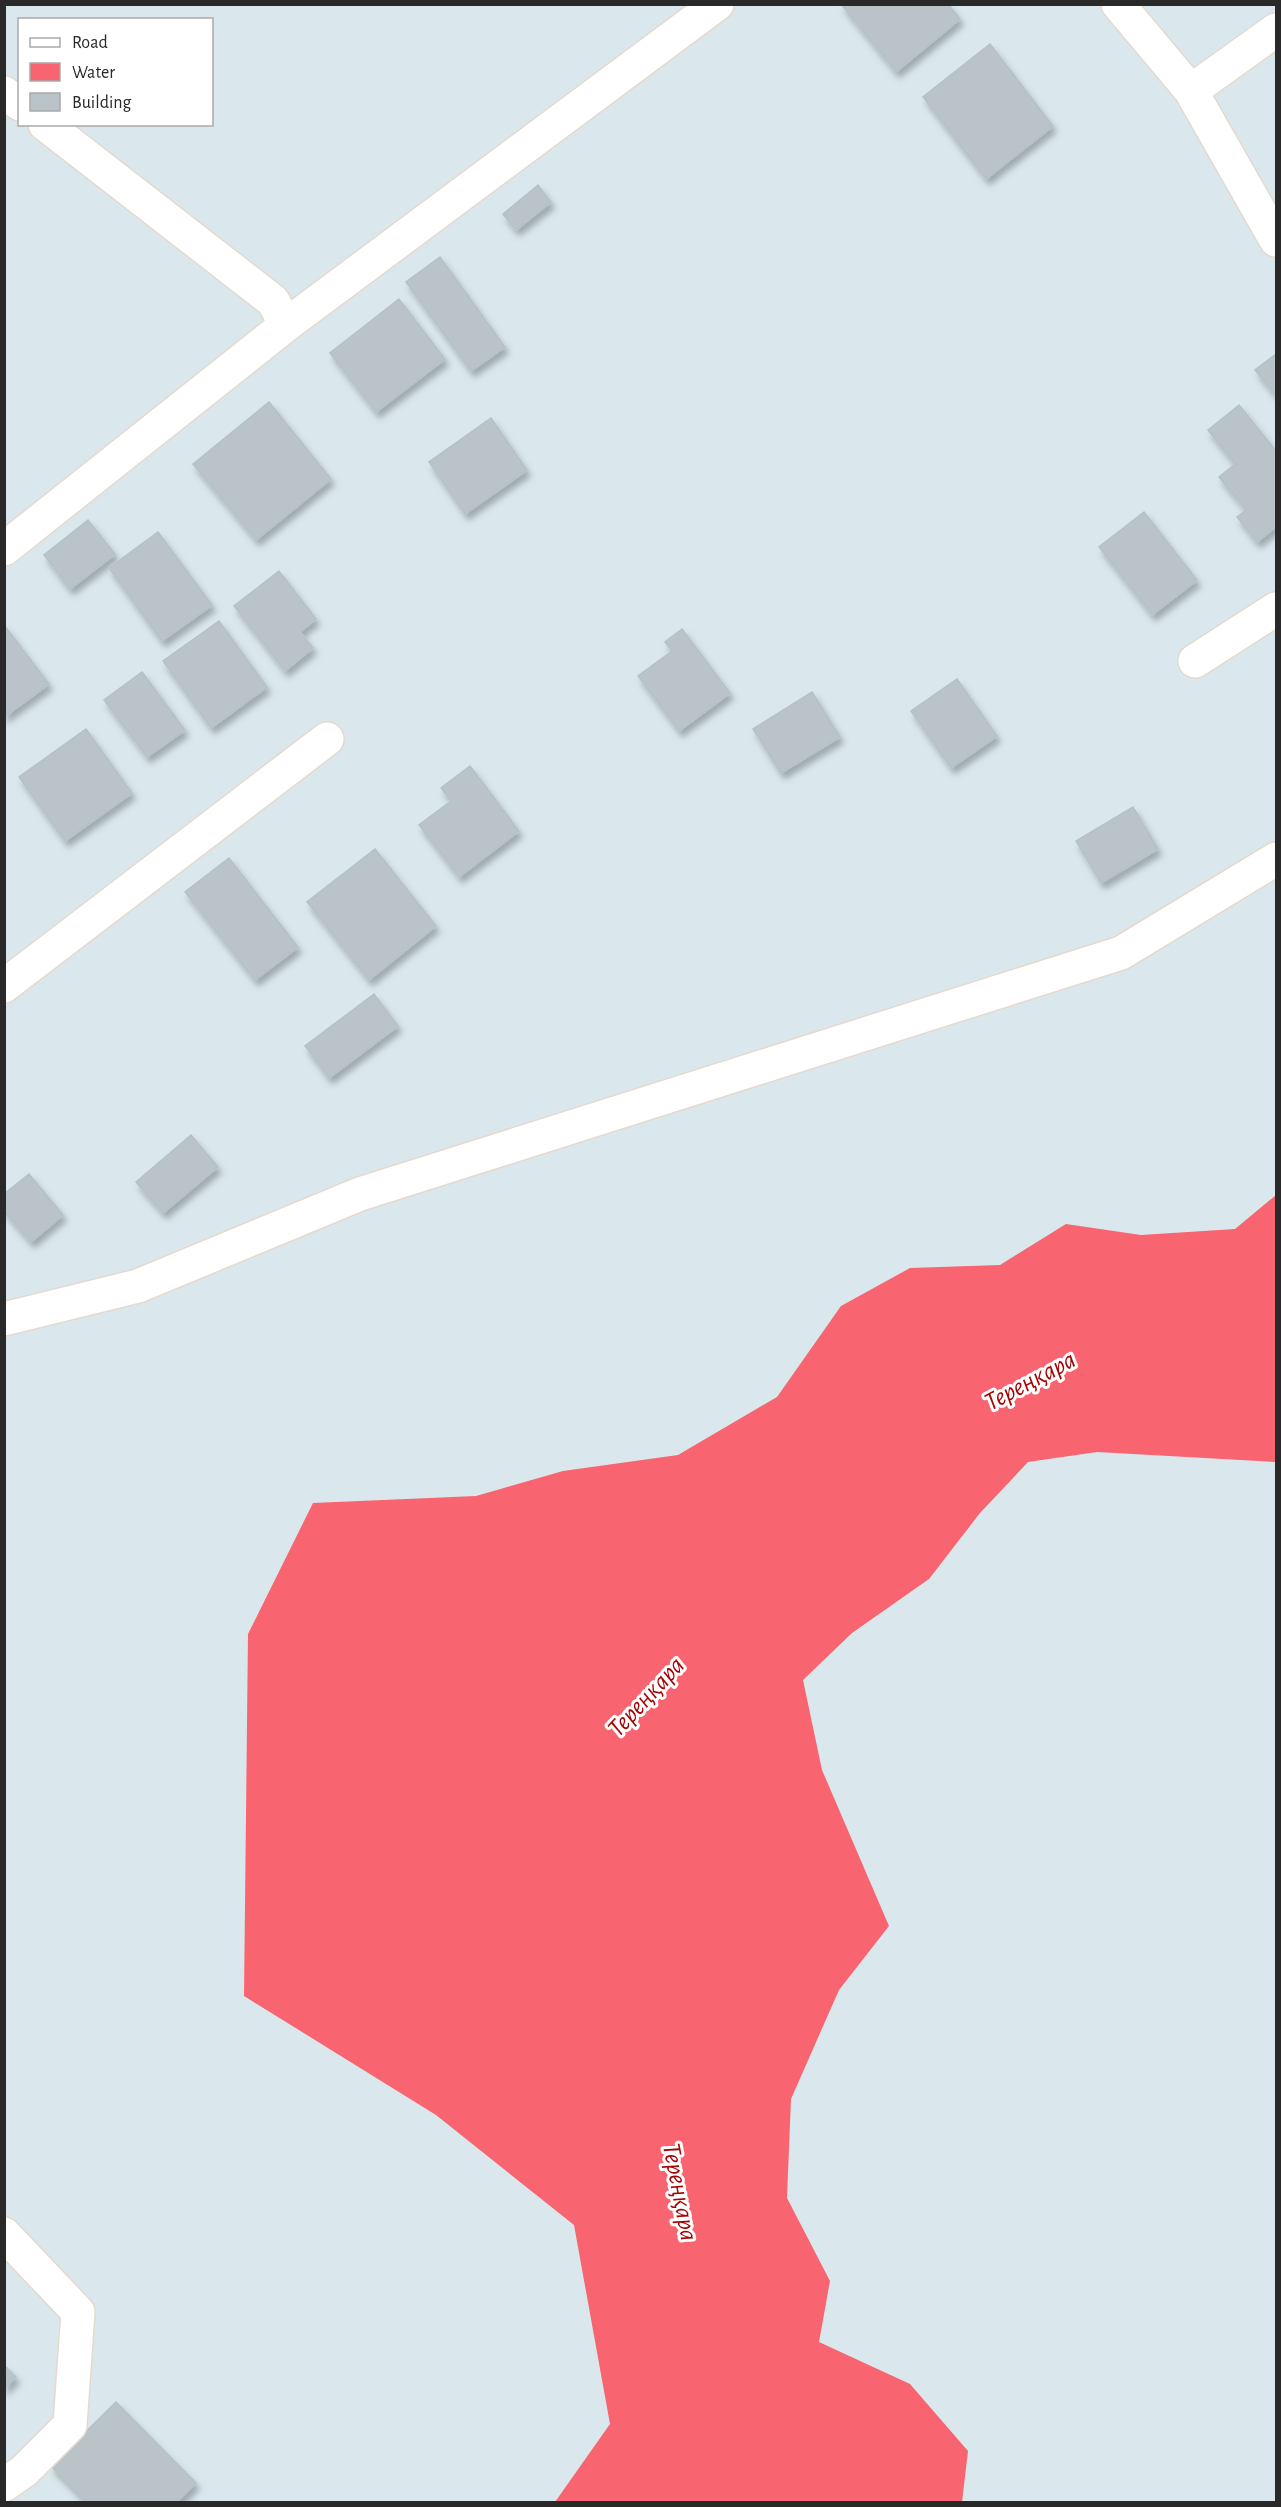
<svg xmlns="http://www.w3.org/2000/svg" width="1281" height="2507" font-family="'Alegreya Sans',sans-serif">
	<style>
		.water { fill: #f8646f }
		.building { fill: #bac4c8; stroke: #b3c2c8; stroke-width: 1.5; filter: url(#shadow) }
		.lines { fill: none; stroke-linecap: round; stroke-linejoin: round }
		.street-casing { stroke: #e4d9cf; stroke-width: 36 }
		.street { stroke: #fff; stroke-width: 33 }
		.labels { text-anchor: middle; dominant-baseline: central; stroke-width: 6; stroke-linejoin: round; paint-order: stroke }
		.water-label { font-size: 26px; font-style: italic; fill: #a40403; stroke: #fff }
	</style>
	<defs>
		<filter id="shadow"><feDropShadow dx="3.5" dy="6" stdDeviation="3" flood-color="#0004"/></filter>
	</defs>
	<rect width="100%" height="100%" fill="#dae8ed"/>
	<!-- water -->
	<path class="water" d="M1276 1195V1462L1097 1452 1028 1462 980 1513 929 1579 852 1633 803 1680 822 1770 889 1926 839 1990 791 2099 787 2198 830 2281 819 2342 910 2384 968 2451 962 2502H555L610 2424 574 2225 436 2115 244 1996 248 1634 313 1503 476 1496 563 1471 678 1455 777 1397 841 1306 910 1268 1000 1265 1066 1224 1141 1235 1235 1229Z"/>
	<!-- building -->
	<path class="building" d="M841 4H948L960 19 896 72Z
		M990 44 1053 126 986 179 923 97Z
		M538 185 551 202 516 230 503 214Z
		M440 257 505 347 471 371 406 282Z
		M399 299 445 359 376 412 330 353Z
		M1276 354V396L1255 370Z
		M269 402 331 479 256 540 193 464Z
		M1239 405 1276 451V527L1257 542 1237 517 1246 510 1219 477 1235 464 1208 430Z
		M491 418 527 470 465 514 429 462Z
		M1144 512 1197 580 1152 615 1099 547Z
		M88 520 115 554 70 589 44 555Z
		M158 532 212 605 162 641 109 568Z
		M279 571 316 619 300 632 313 648 285 671 234 606Z
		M219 621 267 687 211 728 163 661Z
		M4 625 49 684 4 717Z
		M682 629 730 693 679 731 638 676 672 651 665 642Z
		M142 672 185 730 147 757 104 700Z
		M957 679 997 736 951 768 911 711Z
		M812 692 840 737 781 773 753 729Z
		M86 729 132 793 65 841 19 777Z
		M470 766 519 831 459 877 419 825 451 801 441 788Z
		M1133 807 1158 849 1101 883 1076 841Z
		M375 849 436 926 369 980 307 902Z
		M229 858 298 947 255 980 185 892Z
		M374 994 398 1026 329 1078 305 1046Z
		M191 1135 218 1167 163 1213 136 1182Z
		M29 1174 63 1215 31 1242 4 1211V1194Z
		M4 2365 16 2377 4 2389Z
		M116 2402 196 2483 177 2502H87L51 2466Z"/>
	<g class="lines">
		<!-- street casing -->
		<g class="street-casing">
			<path id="street" d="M1118 4 1191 91 1276 240
				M1191 91 1276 30
				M4 93 20 104
				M45 124 273 301 286 325
				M4 549 286 325 717 4
				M1195 661 1276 609
				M4 986 327 739
				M4 1319 138 1286 360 1194 1121 953 1276 859
				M4 2234 78 2312 70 2425 24 2471 4 2485"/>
		</g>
		<!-- street -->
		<use href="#street" class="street"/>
	</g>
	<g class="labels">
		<!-- water labels -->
		<g class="water-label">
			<text transform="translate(1030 1381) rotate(-28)">Тереңқара</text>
			<text transform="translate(646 1697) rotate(-47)">Тереңқара</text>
			<text transform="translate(680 2192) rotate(79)">Тереңқара</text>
		</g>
	</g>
	<!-- border -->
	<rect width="1281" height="2507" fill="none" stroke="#292929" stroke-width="12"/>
	<!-- legend -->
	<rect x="18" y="18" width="195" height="108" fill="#ffffff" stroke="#a9a9a9" stroke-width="1.5"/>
	<rect x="30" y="38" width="30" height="9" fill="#ffffff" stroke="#a9a9a9" stroke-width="1.5"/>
	<text x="72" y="48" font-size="18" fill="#292929">Road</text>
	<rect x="30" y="63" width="30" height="18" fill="#f8646f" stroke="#a9a9a9" stroke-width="1.5"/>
	<text x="72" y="78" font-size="18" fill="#292929">Water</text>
	<rect x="30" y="93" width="30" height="18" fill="#bac4c8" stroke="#a9a9a9" stroke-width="1.5"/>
	<text x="72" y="108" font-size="18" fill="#292929">Building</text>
</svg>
